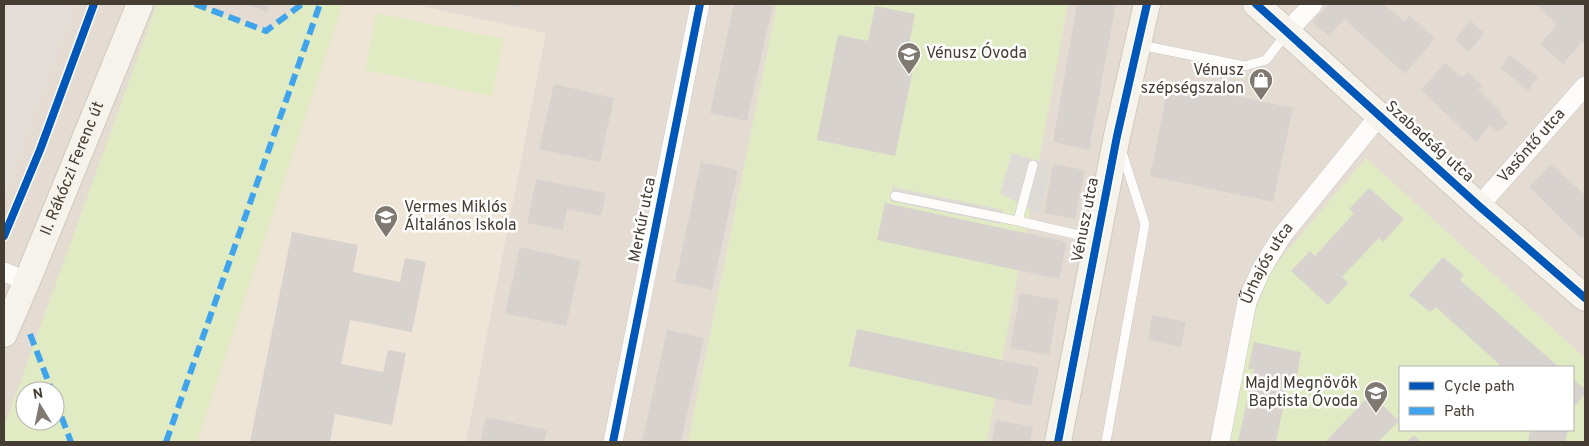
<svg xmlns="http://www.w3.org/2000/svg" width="1589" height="446" font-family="Overpass,sans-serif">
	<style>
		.residential { fill: #e4dcd3; fill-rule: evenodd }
		.industrial { fill: #e3dcd7 }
		.education { fill: #eee5d7 }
		.green { fill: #e0ebc3; fill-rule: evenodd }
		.parking { fill: #dedad6 }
		.building { fill: #d7d2cd }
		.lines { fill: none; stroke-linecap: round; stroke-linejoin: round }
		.lane-casing { stroke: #cbc7c2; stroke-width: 10 }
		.street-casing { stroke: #cbc7c2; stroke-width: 20 }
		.secondary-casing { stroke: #cfc8bd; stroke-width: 28 }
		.lane { stroke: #fdfcfb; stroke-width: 9 }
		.street { stroke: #fdfcfb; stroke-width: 19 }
		.secondary { stroke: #f6f3ed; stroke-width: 26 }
		.quiet { stroke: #3fa4eb; stroke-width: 6; stroke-dasharray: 12 6; stroke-linecap: butt }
		.cycleway-casing { stroke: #fff; stroke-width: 11 }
		.cycleway { stroke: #0057b8; stroke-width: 8 }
		.labels { text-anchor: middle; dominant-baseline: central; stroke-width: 5; stroke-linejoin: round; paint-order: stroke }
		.poi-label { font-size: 16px; fill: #453c32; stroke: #fff; text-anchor: start }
		.street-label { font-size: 16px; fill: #453c32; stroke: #fff }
	</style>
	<rect width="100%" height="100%" fill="#efebe6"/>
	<!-- residential -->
	<path class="residential" d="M76 4H1585V442H4V197ZM1400 367H1573V430H1400ZM25 391H55V421H25Z"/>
	<!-- industrial -->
	<path class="industrial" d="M4 4H76L4 197Z"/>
	<!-- education -->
	<path class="education" d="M343 4H411L546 33 466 442H197Z"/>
	<!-- green -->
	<path class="green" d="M157 4H195L266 31 302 4H343L197 442H4V427ZM25 391H55V421H25Z
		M777 4H1068L987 442H688Z
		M376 13 504 39 492 96 365 70Z
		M1366 158 1585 358V442H1228L1253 316 1271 270ZM1400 367H1573V430H1400Z"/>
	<!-- parking -->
	<path class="parking" d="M1012 153 1050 164 1040 215 1000 193Z
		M893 187 1003 210 1000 224 890 201Z"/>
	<!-- building -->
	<path class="building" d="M246 4H270L267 12Z
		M504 4H520L519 8Z
		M734 4H773L747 121 710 113Z
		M1077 4H1116L1089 150 1053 142Z
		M1329 4H1383L1404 21 1409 15 1435 38 1405 74 1344 19 1329 36 1312 22Z
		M1537 4H1585V44L1581 43 1563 64 1540 44 1557 24 1536 5Z
		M875 6 915 14 908 49 917 51 895 156 817 140 838 35 868 41Z
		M1470 20 1484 33 1469 52 1455 40Z
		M1510 55 1538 77 1528 91 1501 68Z
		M1445 63 1462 77 1468 72 1483 86 1478 89 1502 113 1500 115 1508 123 1497 132 1490 125 1476 142 1421 90Z
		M1169 82 1293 108 1273 202 1150 176Z
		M554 84 614 98 600 162 539 149Z
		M701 162 738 170 712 290 675 282Z
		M1053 164 1085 170 1075 219 1044 213Z
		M1551 164 1585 195V235L1582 239 1529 187Z
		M536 179 606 193 601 216 567 209 563 230 527 223Z
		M1369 188 1404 219 1383 242 1379 238 1342 277 1348 283 1328 305 1291 271 1310 251 1315 256 1354 213 1349 209Z
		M885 203 1067 242 1059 279 877 240Z
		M292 232 358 245 353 272 400 282 405 258 426 262 412 332 350 320 341 364 383 372 388 350 406 353 392 425 335 414 330 442H250Z
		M520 247 581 261 566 326 505 313Z
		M1443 257 1464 275 1460 280 1559 367H1502L1436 307 1430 312 1409 295Z
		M1020 293 1059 300 1049 355 1010 348Z
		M1152 315 1186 322 1181 347 1148 340Z
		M857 329 1039 368 1031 406 849 366Z
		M667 330 704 338 681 442H642Z
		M1254 342 1301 352 1297 376 1290 375 1276 442H1238L1254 369H1248Z
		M1573 379 1585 389V394L1573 408Z
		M1371 394 1399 421 1378 442H1325Z
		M486 417 547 430 544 442H480Z
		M996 420 1033 427 1030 442H992Z
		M1530 430H1568L1565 442H1528Z
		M1414 435 1421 442H1407Z"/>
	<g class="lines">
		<!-- lane casing -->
		<g class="lane-casing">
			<path id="lane" d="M1140 45 1245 66 1266 60 1286 34
				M1033 165 1018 221 1096 239
				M895 196 1018 221
				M1106 442 1145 224 1122 152"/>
		</g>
		<!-- street casing -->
		<g class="street-casing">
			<g id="street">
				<path d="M1287 32 1313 4"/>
				<path id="s1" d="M1479 206 1585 86"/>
				<path d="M4 272 27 281"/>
				<path d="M613 442 700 4"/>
				<path id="s2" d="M1220 442 1247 302 1261 270 1281 237 1379 116"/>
			</g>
		</g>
		<!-- secondary casing -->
		<g class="secondary-casing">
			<g id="secondary">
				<path d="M1256 4 1479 206 1585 298"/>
				<path id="s3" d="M4 334 27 281 140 4"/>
				<path d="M1058 442 1117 136 1147 4"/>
			</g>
		</g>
		<!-- lane -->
		<use href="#lane" class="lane"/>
		<!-- street -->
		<use href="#street" class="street"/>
		<!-- secondary -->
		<use href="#secondary" class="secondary"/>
		<!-- quiet -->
		<path class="quiet" d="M195 4 266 31 302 4
			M30 334 52 391
			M55 400 71 442
			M166 442 320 4"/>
		<!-- cycleway casing -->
		<g class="cycleway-casing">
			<path id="cycleway" d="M1256 4 1479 206 1585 298
				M4 236 40 150 94 4
				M613 442 700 4
				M1058 442 1117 136 1147 4"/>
		</g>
		<!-- cycleway -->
		<use href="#cycleway" class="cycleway"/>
	</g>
	<!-- icons -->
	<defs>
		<g id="school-pin" transform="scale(1.25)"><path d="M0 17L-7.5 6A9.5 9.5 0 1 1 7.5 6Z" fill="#807971" stroke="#fff"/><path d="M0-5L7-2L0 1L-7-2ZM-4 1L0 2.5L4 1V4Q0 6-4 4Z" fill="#fff"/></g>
		<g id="shop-pin" transform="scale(1.25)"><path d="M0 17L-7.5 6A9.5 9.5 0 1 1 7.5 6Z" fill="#807971" stroke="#fff"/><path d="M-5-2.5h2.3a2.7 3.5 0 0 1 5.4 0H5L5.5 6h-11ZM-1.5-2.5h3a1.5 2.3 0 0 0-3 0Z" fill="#fff"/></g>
	</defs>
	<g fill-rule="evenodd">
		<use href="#school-pin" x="909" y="54"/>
		<use href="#shop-pin" x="1261" y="80"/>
		<use href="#school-pin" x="386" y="217"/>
		<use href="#school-pin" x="1376" y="393"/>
	</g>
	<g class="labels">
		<!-- poi labels -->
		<g class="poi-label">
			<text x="926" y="54">Vénusz Óvoda</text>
			<text x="1244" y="71" text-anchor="end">Vénusz<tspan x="1244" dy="18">szépségszalon</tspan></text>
			<text x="404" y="208">Vermes Miklós<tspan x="404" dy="18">Általános Iskola</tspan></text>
			<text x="1358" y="384" text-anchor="end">Majd Megnövök<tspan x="1358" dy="18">Baptista Óvoda</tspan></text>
		</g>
		<!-- street labels -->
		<g class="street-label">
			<text transform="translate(1429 142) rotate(42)">Szabadság utca</text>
			<text stroke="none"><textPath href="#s1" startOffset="80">Vasöntő utca</textPath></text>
			<text stroke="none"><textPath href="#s3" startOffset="179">II. Rákóczi Ferenc út</textPath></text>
			<text transform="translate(643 220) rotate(-79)">Merkúr utca</text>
			<text transform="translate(1086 220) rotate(-79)">Vénusz utca</text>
			<text stroke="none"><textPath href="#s2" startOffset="186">Űrhajós utca</textPath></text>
		</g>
	</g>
	<!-- border -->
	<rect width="1589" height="446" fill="none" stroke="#453c32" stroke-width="10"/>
	<!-- legend -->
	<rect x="1399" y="366" width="175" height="65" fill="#ffffff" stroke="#b5b1ad"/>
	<rect x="1409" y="382" width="25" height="8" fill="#0057b8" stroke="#b5b1ad"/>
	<text x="1444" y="391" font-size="15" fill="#453c32">Cycle path</text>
	<rect x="1409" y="407" width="25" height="8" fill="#3fa4eb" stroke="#b5b1ad"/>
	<text x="1444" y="416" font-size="15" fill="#453c32">Path</text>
	<!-- north arrow -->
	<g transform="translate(40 406) rotate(350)"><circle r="24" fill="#ffffff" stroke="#b5b1ad"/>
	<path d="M0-4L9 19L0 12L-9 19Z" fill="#807971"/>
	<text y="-8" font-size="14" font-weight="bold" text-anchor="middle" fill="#453c32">N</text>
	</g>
</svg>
